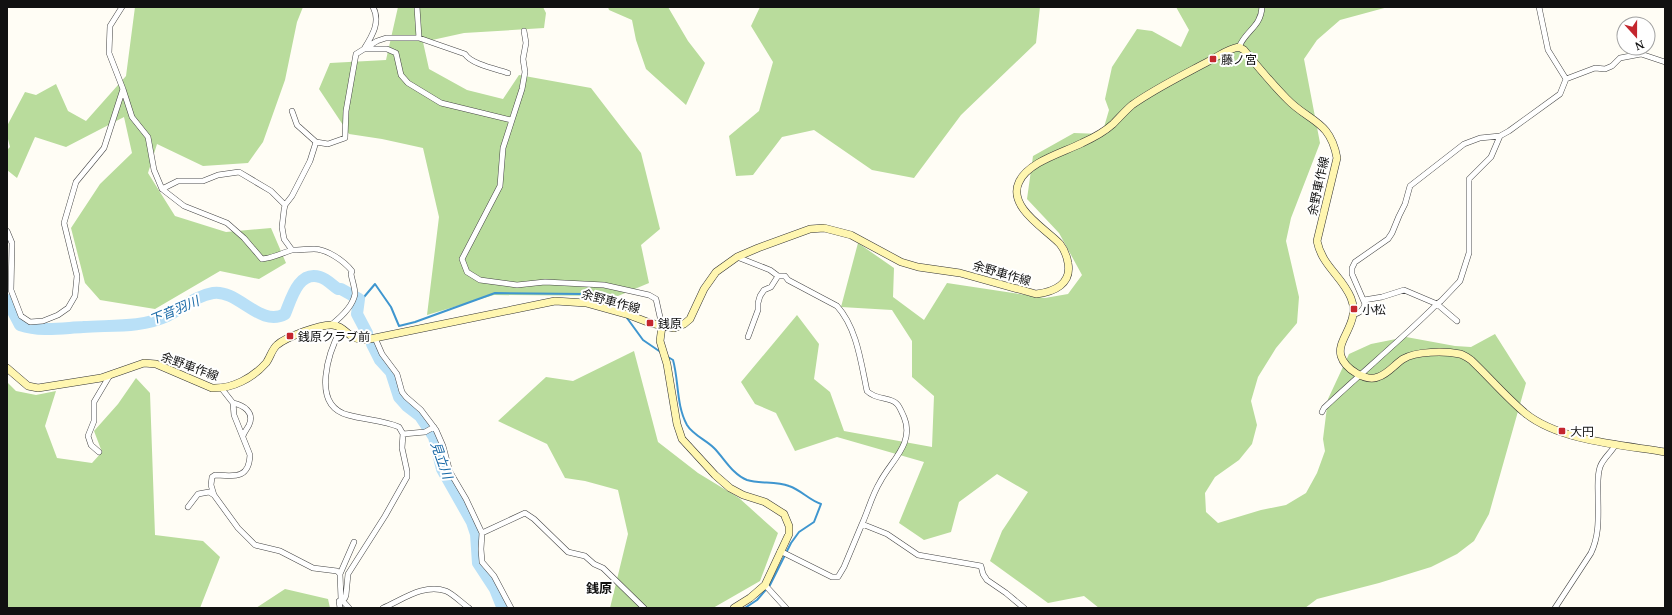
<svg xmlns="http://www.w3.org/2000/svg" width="1672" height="615" font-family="'Noto Serif','Noto Sans JP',serif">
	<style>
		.forest { fill: #b9dc9c }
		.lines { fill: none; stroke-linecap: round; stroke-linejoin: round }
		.stream { stroke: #3f96cf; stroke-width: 2 }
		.river { stroke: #b9e0f7; stroke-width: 12 }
		.street-casing { stroke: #444; stroke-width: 6 }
		.secondary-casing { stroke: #333; stroke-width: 8 }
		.street { stroke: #fff; stroke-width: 5 }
		.secondary { stroke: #fff6b0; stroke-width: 7 }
		.poi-dot { fill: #c4262e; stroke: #fff; stroke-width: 1.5 }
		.labels { text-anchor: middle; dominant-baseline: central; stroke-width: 4; stroke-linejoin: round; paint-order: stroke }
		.poi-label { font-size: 12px; fill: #111; stroke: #fff; text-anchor: start }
		.street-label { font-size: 12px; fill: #111; stroke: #fff }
		.water-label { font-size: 13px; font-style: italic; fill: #1768a6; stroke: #fff }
		.neighbourhood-label { font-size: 13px; font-weight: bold; fill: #111; stroke: #fff }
	</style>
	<rect width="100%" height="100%" fill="#fffdf5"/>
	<!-- forest -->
	<path class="forest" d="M135 7H303L297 22 285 80 263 142 248 163 203 166 157 144 148 173 175 216 226 232 271 228 286 263 259 279 220 271 155 309 100 300 85 283 71 228 100 184 132 153 124 117 66 147 35 137 17 178 7 170V150L10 147 7 135V126L25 92 36 95 56 84 68 111 86 121 126 76Z
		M398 7H543L546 13 544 28 464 33 423 42 429 69 467 90 503 99 519 75 591 88 641 153 660 229 641 245 649 283 618 296 494 295 427 315 439 217 423 148 382 139 349 134 319 89 330 63 386 60Z
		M608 7H668L688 41 705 63 686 105 646 69 636 40 632 20 609 10Z
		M760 7H1040L1036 43 961 115 914 178 872 170 814 130 782 137 753 175 736 176 729 136 759 111 773 62 751 26Z
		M1176 7H1388L1340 20 1317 40 1304 59 1320 143 1291 218 1286 241 1299 297 1297 323 1276 348 1258 377 1251 401 1257 425 1252 444 1239 460 1215 477 1205 493 1206 512 1218 523 1261 510 1286 505 1306 493 1317 473 1325 451 1323 439 1328 399 1349 354 1371 344 1406 337 1455 346 1471 347 1495 334 1526 383 1489 514 1474 541 1457 554 1431 567 1379 583 1317 599 1305 608H1099L1084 596 1048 603 990 561 1002 531 1028 492 997 474 959 502 951 532 924 540 899 523 924 462 837 437 795 451 776 413 755 404 741 382 797 315 819 344 814 379 830 392 844 431 932 447 934 396 912 377V341L892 310 841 307 858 243 894 268 893 297 924 320 947 283 1045 298 1068 294 1082 275 1059 233 1027 199 1033 156 1074 133 1102 134 1109 110 1105 99 1112 67 1137 29 1152 31 1181 47 1189 30Z
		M634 351 658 442 698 473 739 498 778 533 760 581 713 608H610L628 534 618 490 585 481 565 478 547 444 498 421 546 377 573 381Z
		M136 378 150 393 155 535 203 541 220 557 200 608H7V382L16 391 36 395 56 391 45 426 57 458 92 463 102 452 94 431 118 404Z
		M285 589 328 599 330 608H256Z"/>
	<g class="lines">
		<!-- stream -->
		<path class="stream" d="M359 299 364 297 375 284 391 307 399 326 415 322 495 293 584 294 602 297 619 308
			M627 318 643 340 662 353
			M668 357 673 360C679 381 676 405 687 425 693 435 706 440 714 448 724 458 733 475 747 480 760 484 776 481 789 486 801 490 809 500 821 504L814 522 799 532 791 543 770 585 757 600 745 608"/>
		<!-- river -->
		<path class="river" d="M7 300 20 325C41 332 62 328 83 327 111 325 141 328 167 316 182 309 195 296 213 293 238 289 260 328 285 314 291 300 298 270 320 277 327 279 332 285 338 289H341L359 299 357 314 367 333
			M372 344 380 360 391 372 399 397 407 406 420 416 434 437 442 469 472 522 476 534 478 563 495 589 501 604 505 608"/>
		<!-- street casing -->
		<g class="street-casing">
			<path id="street" d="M122 7 110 26 109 53 123 89 132 117 148 137 154 170 162 189 178 181H203L218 175 239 172 271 191 285 205
				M373 7C381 22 372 36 364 49H387L396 53 401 75 408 83 441 103 511 120
				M417 7 419 38
				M1539 7 1548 50 1566 79
				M524 31 526 43 523 59 525 72 522 89 503 148 500 186 462 259 467 272 480 280 517 285 545 282 604 285 649 295 656 299 662 326
				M1239 47C1246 30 1261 27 1262 7
				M292 111 297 125 316 142
				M162 189 184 206 227 223 244 238 262 259C273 258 282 253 292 250
				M7 231 12 243 11 290 21 316 30 322 43 321 58 315 68 308 75 296 77 276 64 223 76 182 104 148 123 89
				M737 257 770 270 778 276H785L788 280 837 306C857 328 861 363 867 391 877 401 890 396 897 404 900 407 902 413 904 417 915 443 891 461 880 482 872 495 868 511 862 524
				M1364 300 1382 297 1404 290 1437 304 1457 321
				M1353 315C1359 313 1363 311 1365 304L1352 274V268L1355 262 1388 239 1392 233 1399 216 1405 204 1410 186 1464 144 1480 138 1500 136 1509 131 1560 94 1566 79 1595 68 1605 69 1612 66 1620 58 1641 54 1665 62
				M331 325C340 318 353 306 355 294 355 288 352 280 351 274L352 271C344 261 327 249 314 249 307 249 300 250 292 250L284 239 282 227 284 210 285 205 292 196 310 161 316 142 328 144 345 138 346 111 356 54 377 41 386 38H419L465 54C471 64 496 69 508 73
				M748 337 758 310V303L760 296 764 290 771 287 778 276
				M375 338 382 354 397 374 402 392 406 397 421 410 436 430 443 446 450 472 466 499 482 533 481 549 482 562 494 576 511 608
				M222 389 233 403 234 415 250 455C249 480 233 476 215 475L212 477 211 485 214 495 238 528 255 545 280 551 313 568 337 571 340 574 341 599 349 608
				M233 403C243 405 255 412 249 425 247 429 244 432 243 436
				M1322 412 1324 408C1361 373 1401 340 1437 304L1441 301 1460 281 1469 253V179L1491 157 1500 136
				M403 434 425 432 434 427
				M99 452 91 445 88 436 94 421V402L110 375
				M188 507 198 494 209 492 214 495
				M482 533 525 513 534 519 568 552 585 556 594 564 603 568 644 608
				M780 551 832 577H838L844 567 862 524 887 534 918 555 981 566 983 574 987 580 1006 593 1024 608
				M340 574 354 542
				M765 585 786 608
				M340 608 339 601 345 598 346 595 348 574 385 516 407 477V471L402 448 403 434 399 427C383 420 365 420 348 415 310 405 329 351 341 329
				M383 608C402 600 424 583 446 591 453 594 462 603 469 608
				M1555 608 1591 553C1600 534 1598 515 1598 495 1598 486 1597 476 1600 467 1603 458 1612 452 1616 444"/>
		</g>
		<!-- secondary casing -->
		<g class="secondary-casing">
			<path id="secondary" d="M662 326 660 341 667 364 677 424 682 439 715 475 730 488 743 495 765 502 784 514 789 526V534L765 585 750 598 734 608
				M7 368 28 386 38 388 101 378 144 363 156 364 212 388C232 389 253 378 266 363 270 358 272 349 277 345 286 337 321 324 332 325 341 325 346 333 353 337 356 339 361 339 365 340L555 301 586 303 629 315 650 323 674 328 684 324 690 319 704 289 716 272 737 257 758 248 810 229 824 228 851 235 901 262 918 267 960 273 1036 294C1054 292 1072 284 1068 263 1067 257 1064 249 1060 244 1046 229 1007 207 1019 182 1028 162 1062 153 1082 143 1093 138 1103 133 1113 124 1119 118 1125 111 1132 105 1156 88 1183 75 1209 61 1219 56 1227 49 1239 47L1244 50C1258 67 1272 84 1287 99 1309 122 1330 120 1337 158L1317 241C1322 266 1342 276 1351 298 1361 323 1336 339 1341 356 1345 369 1366 382 1378 377 1388 374 1395 364 1403 359 1416 351 1445 351 1460 354 1464 355 1468 358 1471 360 1489 377 1506 397 1525 413 1559 441 1623 445 1665 452"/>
		</g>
		<!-- street -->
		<use href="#street" class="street"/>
		<!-- secondary -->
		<use href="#secondary" class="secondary"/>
	</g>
	<!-- markers -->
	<g class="poi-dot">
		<rect x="1209" y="55" width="8" height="8" rx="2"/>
		<rect x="1350" y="305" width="8" height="8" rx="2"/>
		<rect x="646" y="319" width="8" height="8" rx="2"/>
		<rect x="286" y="332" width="8" height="8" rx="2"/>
		<rect x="1558" y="427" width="8" height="8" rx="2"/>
	</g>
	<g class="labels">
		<!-- poi labels -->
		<g class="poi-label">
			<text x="1221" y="59">藤ノ宮</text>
			<text x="1362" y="309">小松</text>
			<text x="658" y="323">銭原</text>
			<text x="298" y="336">銭原クラブ前</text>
			<text x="1570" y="431">大円</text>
		</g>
		<!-- street labels -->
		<g class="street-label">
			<text transform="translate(1318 186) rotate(-78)">余野車作線</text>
			<text transform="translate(1002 273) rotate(16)">余野車作線</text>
			<text transform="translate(611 301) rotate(15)">余野車作線</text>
			<text transform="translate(190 366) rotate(20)">余野車作線</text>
		</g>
		<!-- water labels -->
		<g class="water-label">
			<text transform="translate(174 310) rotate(-23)">下音羽川</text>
			<text transform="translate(442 460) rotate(70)">見立川</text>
		</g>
		<!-- neighbourhood labels -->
		<g class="neighbourhood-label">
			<text x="599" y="588">銭原</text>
		</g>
	</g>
	<!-- border -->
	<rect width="1672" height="615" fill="none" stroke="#111111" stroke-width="16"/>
	<!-- north arrow -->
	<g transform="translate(1636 36) rotate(159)"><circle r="19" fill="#ffffff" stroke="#a0a0a0"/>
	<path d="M0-3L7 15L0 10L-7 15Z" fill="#c4262e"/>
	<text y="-6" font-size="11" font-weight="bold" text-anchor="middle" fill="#111111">N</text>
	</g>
</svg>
